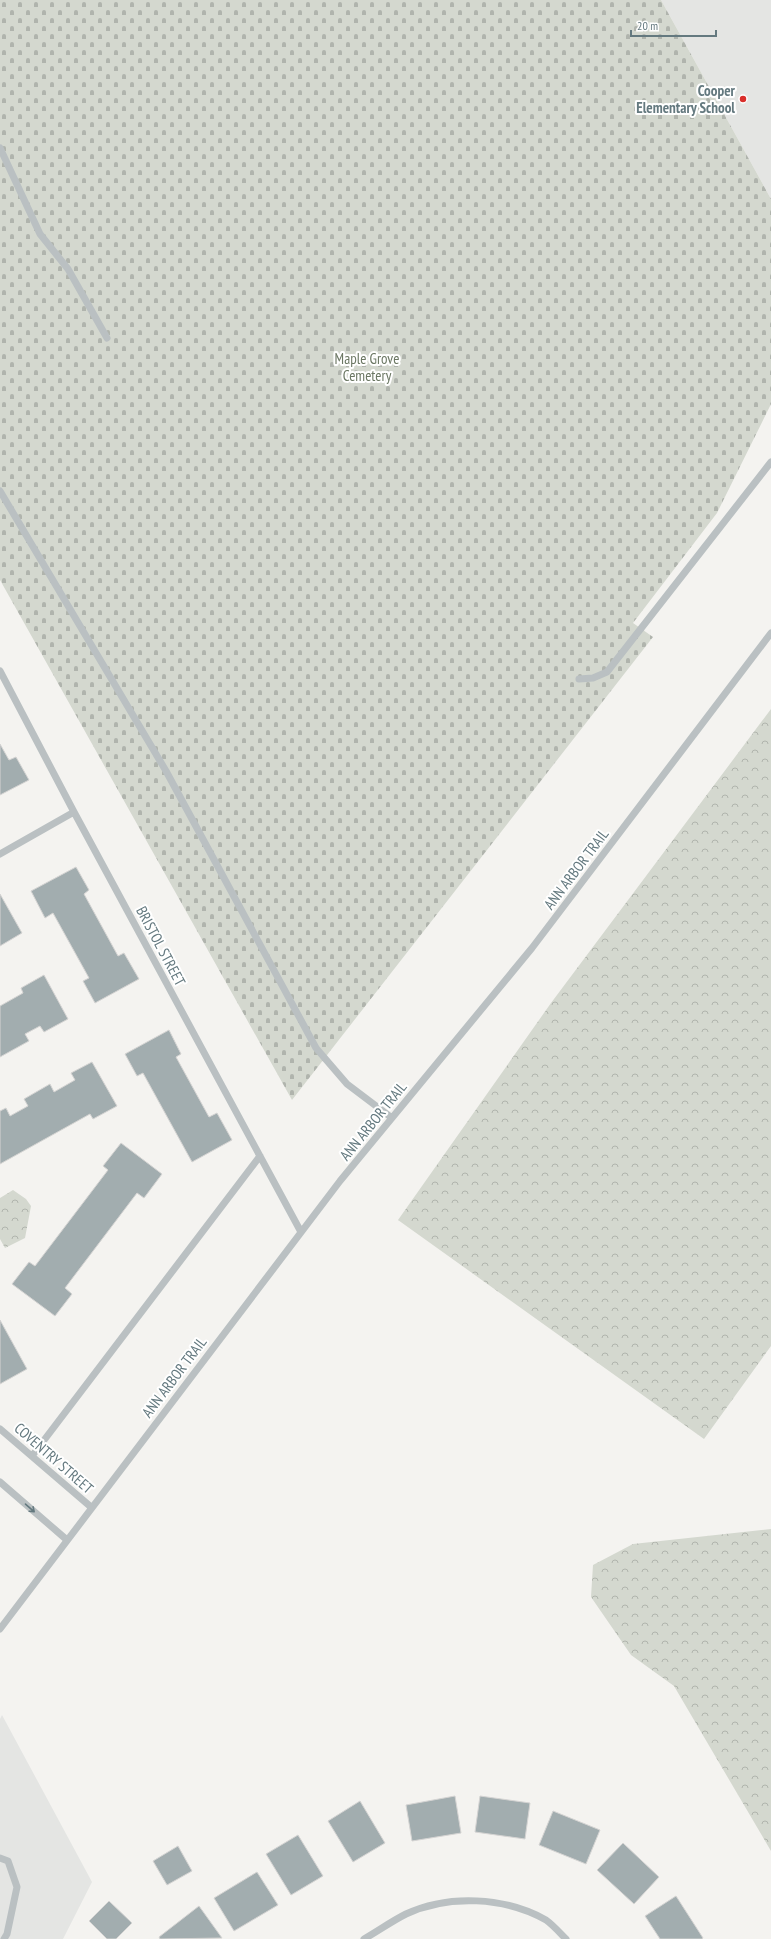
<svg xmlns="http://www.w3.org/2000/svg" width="771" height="1939" font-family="'PT Sans Narrow',sans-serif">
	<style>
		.built { fill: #e4e5e3 }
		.forest { fill: url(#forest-crowns) }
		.cemetery { fill: url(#cemetery-stones) }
		.building { fill: #a2adaf; stroke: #d5d4d3 }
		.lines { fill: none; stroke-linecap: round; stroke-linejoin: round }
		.minor { stroke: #bac0c2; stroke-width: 7 }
		.oneway { stroke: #64797f }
		.poi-dot { fill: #d92e2a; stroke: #fff; stroke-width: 1.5 }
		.labels { text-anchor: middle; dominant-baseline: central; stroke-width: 4; stroke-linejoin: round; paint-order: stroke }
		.poi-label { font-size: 15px; font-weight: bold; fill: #64797f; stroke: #fff; text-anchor: end }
		.park-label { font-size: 15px; fill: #6b7763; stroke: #fff }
		.street-label { font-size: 15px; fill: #64797f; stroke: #fff }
	</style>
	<defs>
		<pattern id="forest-crowns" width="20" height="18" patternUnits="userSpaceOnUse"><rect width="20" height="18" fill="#d4d8cf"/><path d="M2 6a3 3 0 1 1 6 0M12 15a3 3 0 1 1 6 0" fill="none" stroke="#b0b4ad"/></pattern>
		<pattern id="cemetery-stones" width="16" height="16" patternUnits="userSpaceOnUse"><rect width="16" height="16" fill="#d4d8cf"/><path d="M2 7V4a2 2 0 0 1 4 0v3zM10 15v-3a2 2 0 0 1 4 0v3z" fill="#b0b4ad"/></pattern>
	</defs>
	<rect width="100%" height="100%" fill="#f4f3f0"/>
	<!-- built -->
	<path class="built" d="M661 0H771V199Z
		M2 1715 92 1882 63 1939H0V1719Z"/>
	<!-- forest -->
	<path class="forest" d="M771 709V1346L704 1439 398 1220 551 1003Z
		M13 1190 26 1199 31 1206 25 1238 5 1248 0 1239V1198Z
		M771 1529V1851L674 1686 631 1655 591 1597 593 1565 633 1544Z"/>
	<!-- cemetery -->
	<path class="cemetery" d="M0 0H661L771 199V404L717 513 633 623 653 637 292 1100 0 580Z"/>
	<!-- building -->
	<path class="building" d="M0 744 9 760 16 757 29 780 0 795Z
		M76 867 89 890 84 894 118 956 124 953 139 979 95 1003 83 981 89 978 53 913 45 918 31 891Z
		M0 894 22 933 0 946Z
		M44 975 68 1019 44 1032 40 1026 25 1034 29 1041 0 1057V1006L23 993 21 988Z
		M169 1030 181 1054 176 1057 209 1117 217 1113 232 1140 192 1162 143 1073 137 1076 125 1054Z
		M92 1062 117 1106 93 1119 90 1114 0 1164V1111L6 1108 10 1116 28 1106 24 1099 50 1084 54 1092 75 1080 71 1073Z
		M121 1143 162 1174 144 1198 137 1193 65 1288 72 1294 55 1316 12 1284 29 1262 35 1266 108 1170 103 1166Z
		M0 1320 27 1369 0 1384Z
		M455 1796 461 1833 412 1841 406 1805Z
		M480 1796 530 1803 525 1839 475 1832Z
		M360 1801 385 1843 353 1862 328 1821Z
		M553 1811 600 1830 586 1864 539 1845Z
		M298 1835 323 1876 291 1895 266 1854Z
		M623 1843 659 1877 634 1904 597 1870Z
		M178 1846 192 1871 167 1885 153 1861Z
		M257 1872 278 1905 234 1931 214 1898Z
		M676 1896 703 1938 702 1939H660L645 1916Z
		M109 1901 132 1923 116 1939H107L89 1921Z
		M199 1906 222 1938 160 1939 159 1937Z"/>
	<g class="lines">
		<!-- minor -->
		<path class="minor" d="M0 148 40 234 68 269 107 338
			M0 491 166 771 316 1048 347 1084 392 1118
			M0 671 74 812 301 1232
			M579 679 593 678 607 672 771 462
			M0 854 74 812
			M0 1429 91 1507
			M32 1456 260 1156
			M0 1482 67 1540
			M0 1629 340 1181 532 948 771 633
			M0 1858 8 1861 17 1887 7 1934 4 1939
			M364 1939C378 1931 392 1921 406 1914 449 1894 505 1897 546 1920 553 1925 560 1933 566 1939"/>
	</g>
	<!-- one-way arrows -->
	<defs><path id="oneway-shaft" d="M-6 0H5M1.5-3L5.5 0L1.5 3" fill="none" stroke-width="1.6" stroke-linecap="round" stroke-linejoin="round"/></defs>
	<use class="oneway" href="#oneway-shaft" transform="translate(30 1508) rotate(41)"/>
	<!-- markers -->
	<circle class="poi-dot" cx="743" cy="99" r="4"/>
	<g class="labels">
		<!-- poi labels -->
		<g class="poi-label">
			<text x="735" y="90">Cooper<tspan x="735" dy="17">Elementary School</tspan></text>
		</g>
		<!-- park labels -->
		<g class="park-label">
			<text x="367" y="358">Maple Grove<tspan x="367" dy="17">Cemetery</tspan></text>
		</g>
		<!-- street labels -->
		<g class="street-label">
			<text transform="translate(576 869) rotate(-53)">ANN ARBOR TRAIL</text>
			<text transform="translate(161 946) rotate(62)">BRISTOL STREET</text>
			<text transform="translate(373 1121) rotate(-51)">ANN ARBOR TRAIL</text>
			<text transform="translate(174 1377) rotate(-53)">ANN ARBOR TRAIL</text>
			<text transform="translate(54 1458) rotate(41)">COVENTRY STREET</text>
		</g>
	</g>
	<!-- scale -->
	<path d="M631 30v6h85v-6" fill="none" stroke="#64797f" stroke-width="2"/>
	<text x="637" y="30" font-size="12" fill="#64797f" stroke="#ffffff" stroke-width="3" paint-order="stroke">20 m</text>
</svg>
